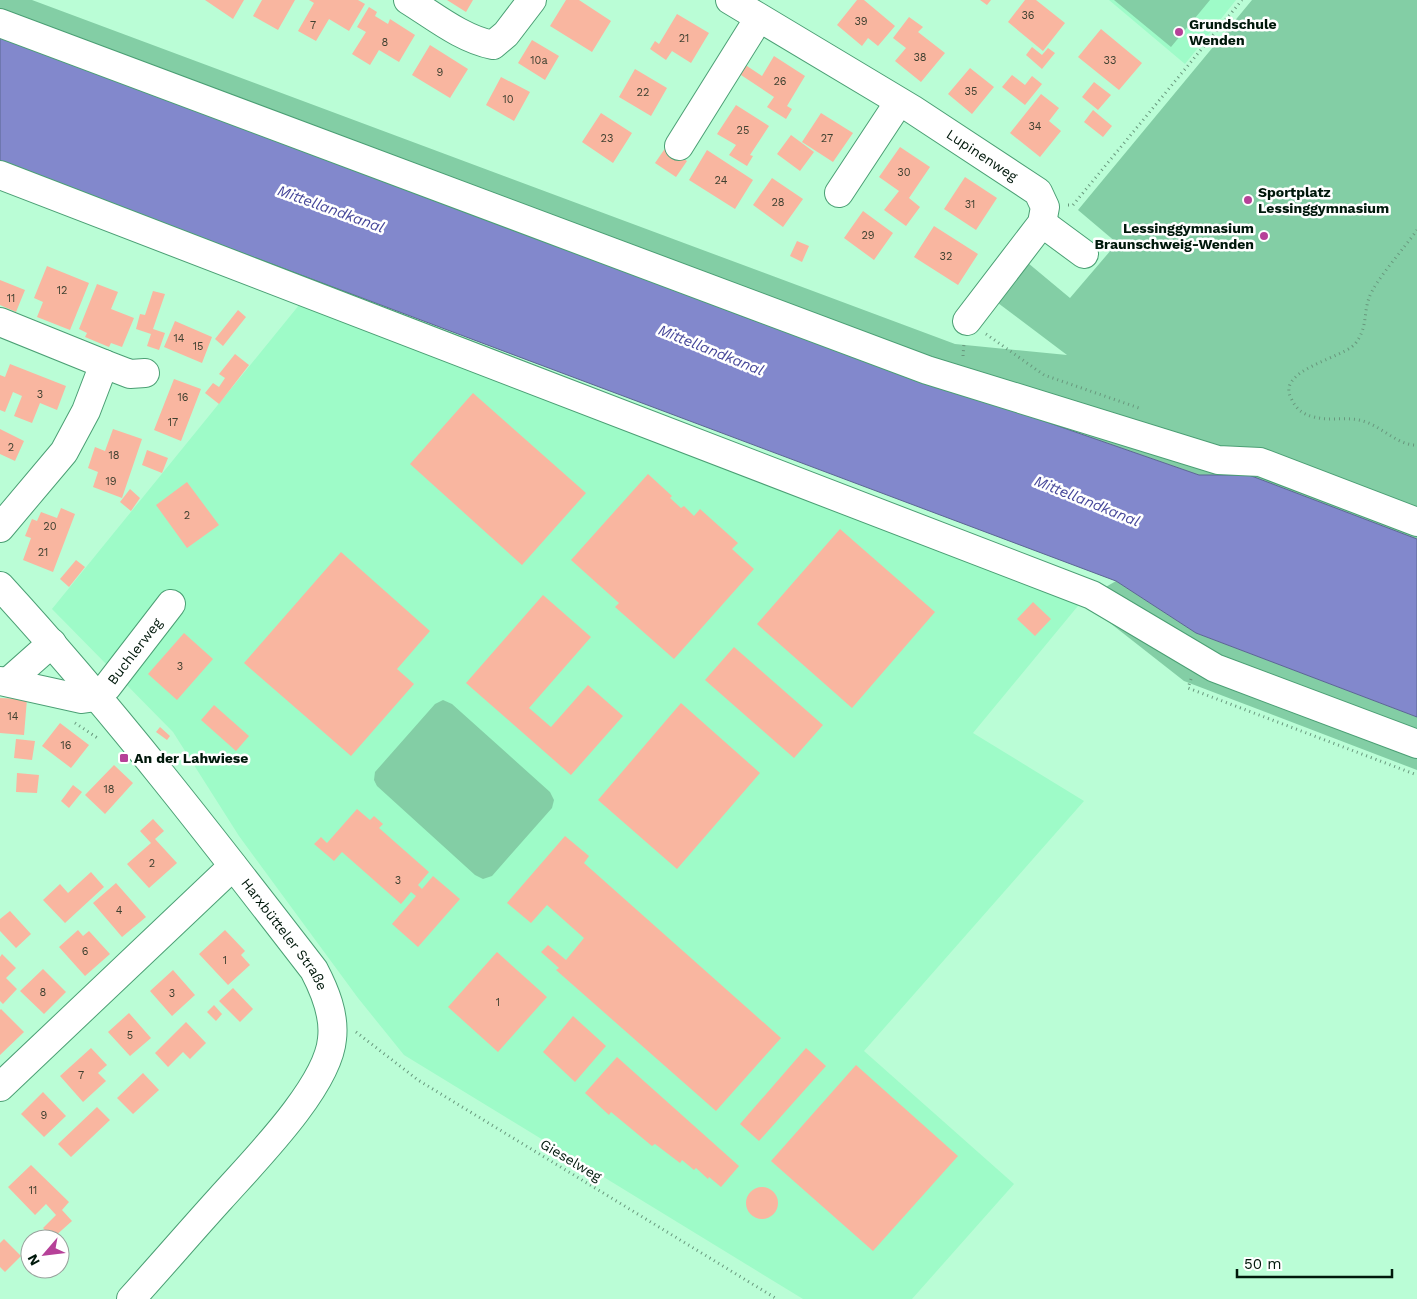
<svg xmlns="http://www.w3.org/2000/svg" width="1417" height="1299" font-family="'Work Sans',sans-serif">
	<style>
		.built { fill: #9efbc8 }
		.green { fill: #83cea5 }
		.water { fill: #8288cc; stroke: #5b6692 }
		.building { fill: #f9b6a0 }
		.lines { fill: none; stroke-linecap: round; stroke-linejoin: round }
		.minor-casing { stroke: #4b9f74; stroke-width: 30 }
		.path { stroke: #68987d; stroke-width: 3; stroke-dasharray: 1 4; stroke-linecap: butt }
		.minor { stroke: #fff; stroke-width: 28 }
		.poi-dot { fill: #b64198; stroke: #fff; stroke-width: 2 }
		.labels { text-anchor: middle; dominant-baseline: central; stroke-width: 5; stroke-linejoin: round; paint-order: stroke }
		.number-label { font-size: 11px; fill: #3e4030 }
		.poi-label { font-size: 14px; font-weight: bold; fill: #00180b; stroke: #fff; text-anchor: start }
		.street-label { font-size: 14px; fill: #00180b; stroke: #fff }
		.water-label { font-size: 15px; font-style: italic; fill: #46479a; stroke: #fff }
	</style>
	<rect width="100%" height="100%" fill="#bafdd6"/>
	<!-- built -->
	<path class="built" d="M1109 0H1236L1185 64Z
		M304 299 1082 601 973 733 1084 801 864 1051 1014 1184 912 1299H803L404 1055 358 998 239 836 173 732 52 609Z"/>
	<!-- green -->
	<path class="green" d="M0 0H32L955 344 1067 355 998 303 1028 263 1070 298 1117 243 1078 210 1252 0H1417V539L1249 475H1199L750 319 0 33Z
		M1114 0H1210L1171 47Z
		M1116 581 1196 633 1417 717V770L1184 681 1082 601Z
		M443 700 452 704 550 792 554 800 552 808 492 876 483 879 475 875 377 786 374 780 375 772 435 704Z"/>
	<!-- water -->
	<path class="water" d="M0 33 750 319 1199 475H1249L1417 539V717L1196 633 1116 581 0 162Z"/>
	<!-- building -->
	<path class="building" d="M205 0H244L233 19Z
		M262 0H295L278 30 253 16Z
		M309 0H358L365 4 349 31 329 19 316 41 298 31 314 3Z
		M447 0H473L466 12Z
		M566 0H579L611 21 592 52 550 26Z
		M857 0H864L895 26 878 46 868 38 862 46 837 25Z
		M980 0H991L987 5Z
		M1025 0H1036L1065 23 1043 51 1008 22Z
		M369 7 377 12 375 16 388 24 390 19 415 35 399 62 379 50 370 65 352 54 366 32 357 27Z
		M677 14 709 33 691 63 672 51 666 60 650 49 655 41 659 44Z
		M909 17 923 27 918 32 945 53 921 82 895 61 906 48 893 38Z
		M1101 29 1142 63 1119 90 1078 57Z
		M532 40 559 56 545 80 518 63Z
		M430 45 468 69 450 98 412 75Z
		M1032 47 1042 55 1048 48 1055 53 1042 69 1026 55Z
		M774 56 805 76 787 106 792 109 786 119 767 107 774 97 738 73 744 64 762 76Z
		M970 68 994 87 972 114 948 94Z
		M635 69 667 88 651 116 619 97Z
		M1012 75 1025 85 1032 76 1042 84 1025 105 1002 87Z
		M501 77 530 92 514 121 486 105Z
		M1094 82 1111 95 1098 110 1082 97Z
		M1041 94 1059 108 1049 121 1061 131 1040 157 1010 133Z
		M736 105 769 126 750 155 753 156 747 166 729 155 736 145 717 134Z
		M1093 110 1112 126 1103 137 1084 122Z
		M601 113 632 133 613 163 582 142Z
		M821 113 853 133 833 162 802 142Z
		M791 135 814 152 800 171 777 154Z
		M666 147 687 161 676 177 655 163Z
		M900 147 930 167 909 198 920 207 906 226 884 210 899 191 879 177Z
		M707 150 753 180 735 209 689 180Z
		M965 177 997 198 976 230 944 209Z
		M772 178 803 199 783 227 753 205Z
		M863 211 893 233 874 260 844 238Z
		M934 226 978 254 958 285 914 257Z
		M797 241 809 246 802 262 790 256Z
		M47 266 89 283 70 330 37 317 43 302 34 298Z
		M0 280 25 290 16 312 0 305Z
		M97 284 118 292 111 309 134 318 122 347 111 343 109 347 85 337 87 333 79 329Z
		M153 291 165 294 153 329 165 333 159 350 147 346 151 334 136 329 140 314 145 315Z
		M238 310 246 317 223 346 215 339Z
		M175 321 212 337 202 363 164 347Z
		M235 354 249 365 219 404 205 393 213 383 219 387 225 378 219 374Z
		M10 364 66 386 57 410 40 403 32 423 14 416 22 396 13 392 5 412 0 410V375L5 377Z
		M174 379 201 389 181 441 154 430Z
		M473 393 586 493 522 565 410 464Z
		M0 429 24 441 15 461 0 454Z
		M113 429 142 439 122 498 93 487 98 472 88 468 95 447 105 451Z
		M147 450 168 458 162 473 142 465Z
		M648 474 672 496 670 498 681 508 684 506 694 516 700 509 738 543 732 549 754 569 674 659 615 607 619 603 571 560Z
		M187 482 219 525 187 548 156 505Z
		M130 489 140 498 131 511 120 502Z
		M61 508 75 514 53 572 23 560 31 538 25 536 32 519 37 521 41 512 57 518Z
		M840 529 935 612 852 708 757 624Z
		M341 552 430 631 397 669 414 684 351 756 244 663Z
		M76 560 85 567 69 587 60 579Z
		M543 595 591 637 529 708 551 727 588 685 623 716 571 775 466 683Z
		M1033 602 1051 619 1035 636 1017 619Z
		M184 633 213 659 177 700 148 674Z
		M734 647 823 725 794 758 705 680Z
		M0 698 27 699 24 735 0 733Z
		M681 703 760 773 677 869 598 800Z
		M214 705 249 736 236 751 201 720Z
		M60 723 89 745 71 768 42 746Z
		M160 727 170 736 167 740 156 732Z
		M16 739 35 741 32 760 14 758Z
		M114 765 133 783 105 814 85 795Z
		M17 773 39 775 37 793 16 792Z
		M73 785 82 792 69 808 61 801Z
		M357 809 370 820 374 816 383 824 379 828 429 872 418 885 422 889 433 876 460 899 418 947 392 924 416 896 411 892 401 904 342 852 334 861 314 844 321 837 327 843Z
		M153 819 164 831 155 839 177 863 149 888 127 864 151 843 140 831Z
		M565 836 589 856 584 863 781 1038 716 1111 556 970 559 968 541 952 548 945 566 960 584 938 547 905 531 923 507 903Z
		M91 872 104 887 65 923 43 900 60 884 68 893Z
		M116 883 146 917 122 937 93 903Z
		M10 911 31 934 16 948 0 931V919Z
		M78 930 83 936 89 931 110 954 85 976 59 947Z
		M225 930 245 951 241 955 250 965 228 985 199 954Z
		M497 952 547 997 498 1052 448 1007Z
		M2 954 16 968 6 978 17 989 3 1004 0 1001V957Z
		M43 969 66 992 44 1014 20 991Z
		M173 970 195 995 172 1016 150 991Z
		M233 988 253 1009 240 1022 219 1001Z
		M214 1005 222 1014 216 1021 207 1012Z
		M1 1009 24 1032 0 1055V1010Z
		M129 1013 151 1038 130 1056 108 1032Z
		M573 1016 606 1046 575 1082 543 1052Z
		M186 1022 206 1043 190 1059 183 1052 168 1067 155 1053Z
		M91 1048 107 1065 98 1073 106 1081 83 1102 60 1076Z
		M806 1048 826 1066 759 1141 740 1124Z
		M617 1057 739 1166 721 1187 709 1177 708 1179 696 1168 694 1170 682 1160 680 1163 655 1144 652 1146 611 1112 609 1115 585 1093Z
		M856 1065 958 1156 873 1251 771 1161Z
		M143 1073 159 1090 133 1114 117 1098Z
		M43 1092 66 1116 44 1137 21 1114Z
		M97 1107 110 1120 71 1157 58 1144Z
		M31 1165 69 1202 62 1210 72 1221 53 1238 43 1228 56 1215 46 1204 35 1215 8 1187Z
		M746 1203a16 16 0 1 1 32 0a16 16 0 1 1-32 0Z
		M4 1239 21 1256 5 1272 0 1267V1243Z"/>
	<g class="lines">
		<!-- minor casing -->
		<g class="minor-casing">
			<g id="minor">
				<path d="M408 0C434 16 462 39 493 45L506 34 532 0"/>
				<path id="s1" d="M730 0 912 109 1038 192 1045 207 1042 223 967 321"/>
				<path d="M0 23 927 370 1218 460 1260 462 1417 522"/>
				<path d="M679 146 759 18"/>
				<path d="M0 175 1092 595 1215 668 1417 744"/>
				<path d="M839 193 899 102"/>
				<path d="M1042 223 1084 254"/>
				<path d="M0 322 104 364 86 411 64 452 0 528"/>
				<path d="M104 364 130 374 145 373"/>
				<path id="s2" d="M0 586C112 708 213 839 314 970 325 991 335 1015 332 1039 328 1087 252 1163 220 1199 190 1232 161 1266 131 1299"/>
				<path id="s3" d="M0 681 82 699 96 697 107 687 171 604"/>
				<path d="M8 682 52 643"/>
				<path d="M0 1087 233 866"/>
			</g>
		</g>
		<!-- path -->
		<path class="path" d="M1068 205H1073L1242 0
			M1417 230C1406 246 1374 282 1369 298 1363 315 1368 327 1355 344 1343 358 1276 370 1291 398 1296 409 1302 414 1314 417 1329 421 1344 417 1359 420 1380 424 1397 446 1417 445
			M986 334 1044 375 1139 408
			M963 356 964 343
			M1191 679 1188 688 1417 775
			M75 723 99 739
			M356 1032 418 1080 777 1299"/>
		<!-- minor -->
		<use href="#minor" class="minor"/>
	</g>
	<!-- markers -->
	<g class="poi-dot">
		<circle cx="1179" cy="32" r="5"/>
		<circle cx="1248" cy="200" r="5"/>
		<circle cx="1264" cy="236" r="5"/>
		<rect x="119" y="753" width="10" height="10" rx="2.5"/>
	</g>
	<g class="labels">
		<!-- number labels -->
		<g class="number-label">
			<text x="1028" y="15">36</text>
			<text x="861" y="21">39</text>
			<text x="313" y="25">7</text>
			<text x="684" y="38">21</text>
			<text x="385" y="42">8</text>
			<text x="920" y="57">38</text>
			<text x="539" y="60">10a</text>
			<text x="1110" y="60">33</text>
			<text x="440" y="72">9</text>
			<text x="780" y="81">26</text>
			<text x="971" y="91">35</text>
			<text x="643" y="92">22</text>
			<text x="508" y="99">10</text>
			<text x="1035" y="126">34</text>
			<text x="743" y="130">25</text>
			<text x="607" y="138">23</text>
			<text x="827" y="138">27</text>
			<text x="904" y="172">30</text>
			<text x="721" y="180">24</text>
			<text x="778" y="202">28</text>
			<text x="970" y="204">31</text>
			<text x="868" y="235">29</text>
			<text x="946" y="256">32</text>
			<text x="62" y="290">12</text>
			<text x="11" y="298">11</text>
			<text x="179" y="338">14</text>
			<text x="198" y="346">15</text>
			<text x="40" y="394">3</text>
			<text x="183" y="397">16</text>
			<text x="173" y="422">17</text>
			<text x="11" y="447">2</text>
			<text x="114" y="455">18</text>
			<text x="111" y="481">19</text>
			<text x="187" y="515">2</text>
			<text x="50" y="526">20</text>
			<text x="43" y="552">21</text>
			<text x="180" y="666">3</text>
			<text x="13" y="716">14</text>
			<text x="66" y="745">16</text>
			<text x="109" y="789">18</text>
			<text x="152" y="863">2</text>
			<text x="398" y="880">3</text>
			<text x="119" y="910">4</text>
			<text x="85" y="951">6</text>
			<text x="225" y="960">1</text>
			<text x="43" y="992">8</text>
			<text x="172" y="993">3</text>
			<text x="498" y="1002">1</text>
			<text x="130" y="1035">5</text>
			<text x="81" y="1075">7</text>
			<text x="44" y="1115">9</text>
			<text x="33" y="1190">11</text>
		</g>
		<!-- poi labels -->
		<g class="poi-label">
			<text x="1189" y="24">Grundschule<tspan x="1189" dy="16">Wenden</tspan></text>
			<text x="1258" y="192">Sportplatz<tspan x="1258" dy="16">Lessinggymnasium</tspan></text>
			<text x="1254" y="228" text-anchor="end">Lessinggymnasium<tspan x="1254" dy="16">Braunschweig-Wenden</tspan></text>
			<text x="134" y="758">An der Lahwiese</text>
		</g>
		<!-- street labels -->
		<g class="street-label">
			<text stroke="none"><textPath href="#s1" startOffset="296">Lupinenweg</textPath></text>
			<text stroke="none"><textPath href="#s3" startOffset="158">Buchlerweg</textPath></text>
			<text stroke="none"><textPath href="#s2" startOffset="450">Harxbütteler Straße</textPath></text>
			<text transform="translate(571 1160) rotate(31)">Gieselweg</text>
		</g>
		<!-- water labels -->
		<g class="water-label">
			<text transform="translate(331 209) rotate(20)">Mittellandkanal</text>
			<text transform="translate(711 350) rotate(22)">Mittellandkanal</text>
			<text transform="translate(1087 501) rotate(22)">Mittellandkanal</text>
		</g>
	</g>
	<!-- north arrow -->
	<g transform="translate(45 1254) rotate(242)"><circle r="24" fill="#ffffff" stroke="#99a39d"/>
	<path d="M0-4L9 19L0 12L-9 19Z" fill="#b64198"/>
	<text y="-8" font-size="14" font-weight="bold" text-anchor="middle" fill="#00180b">N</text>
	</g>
	<!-- scale -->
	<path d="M1237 1269v8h155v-8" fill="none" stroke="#00180b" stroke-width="2.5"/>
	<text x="1244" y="1269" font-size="15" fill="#00180b" stroke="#ffffff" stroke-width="4" paint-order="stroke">50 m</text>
</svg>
